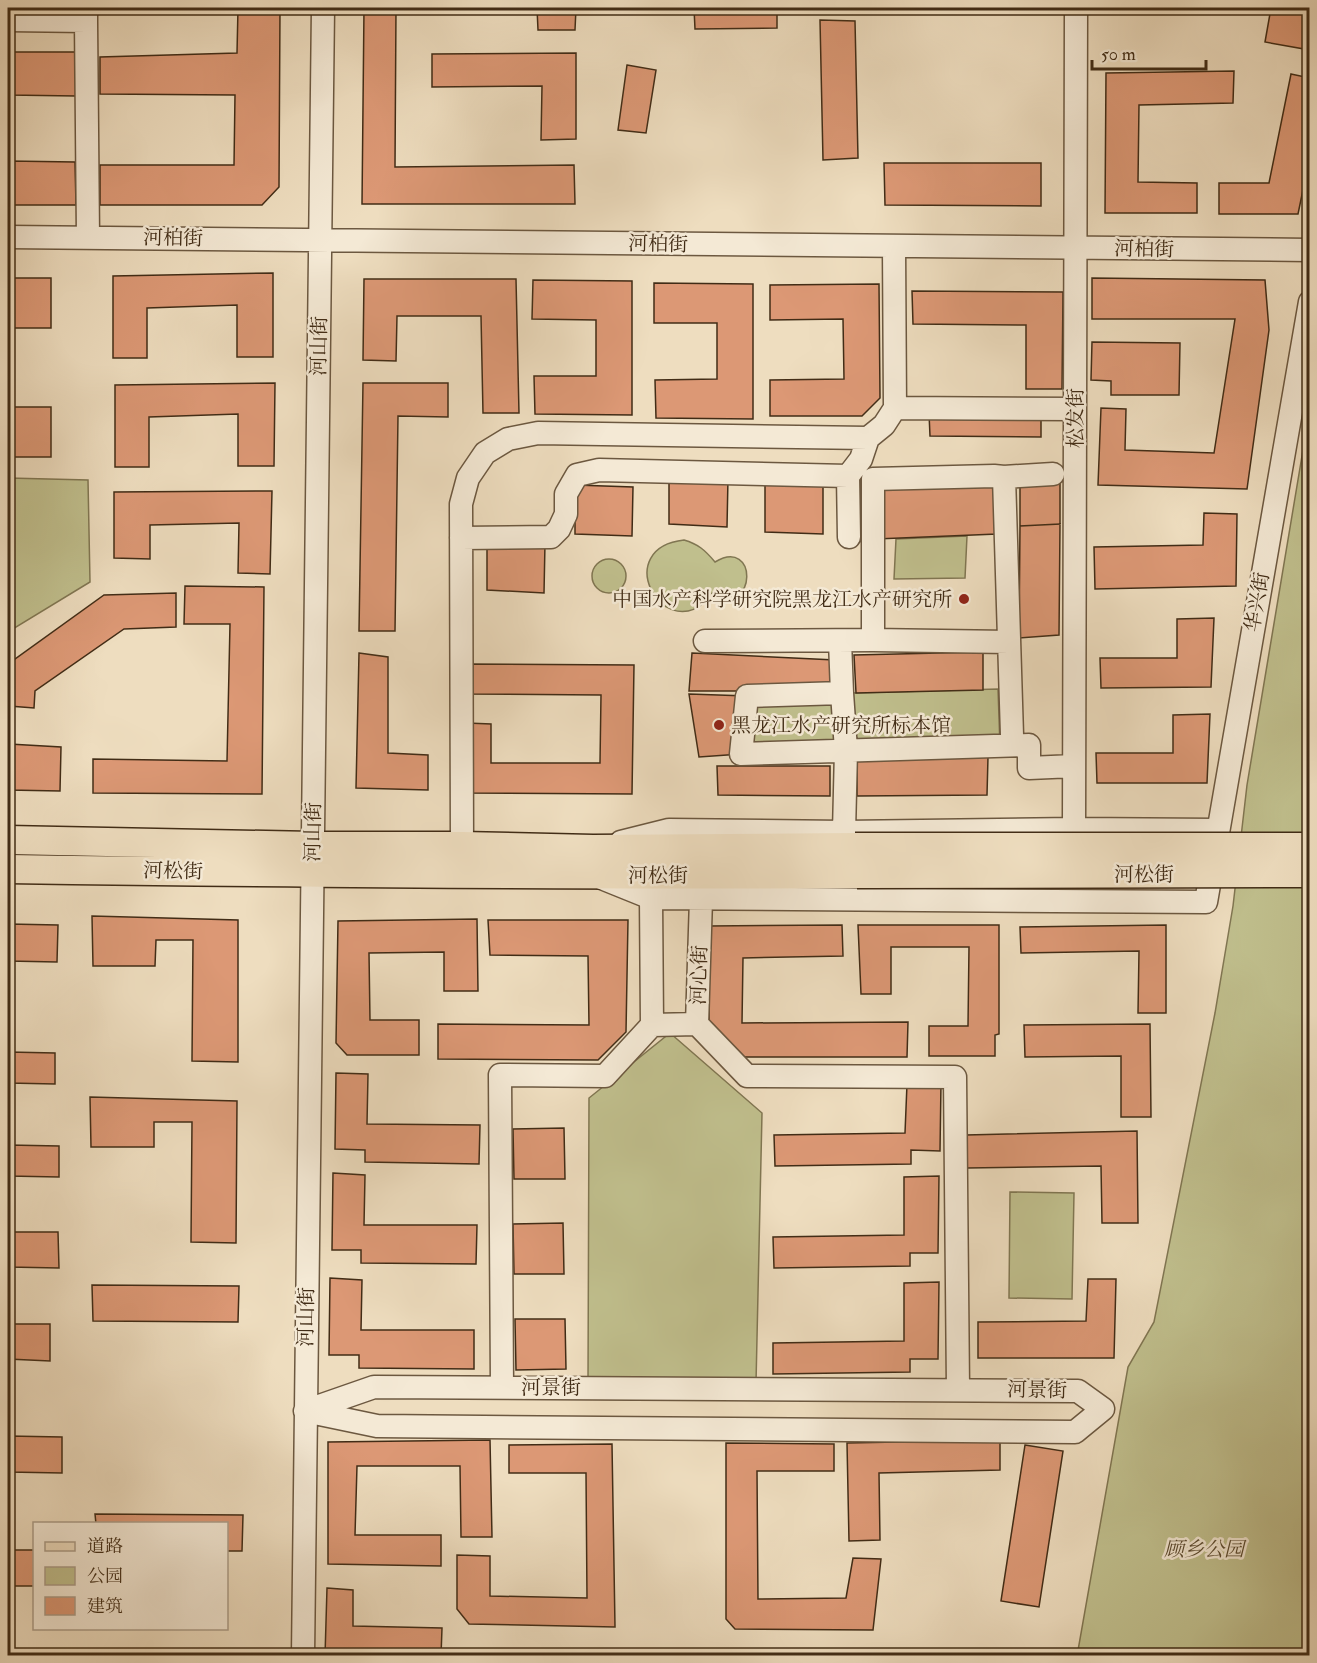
<svg xmlns="http://www.w3.org/2000/svg" width="1317" height="1663" font-family="'IM FELL Double Pica','Noto Serif SC',serif">
	<style>
		.green { fill: #c0bf8d; stroke: #807652; stroke-width: 1.5 }
		.building { fill: #dc9875; stroke: #412c16; stroke-width: 1.5 }
		.lines { fill: none; stroke-linecap: round; stroke-linejoin: round }
		.minor-casing { stroke: #6c5840; stroke-width: 25 }
		.major-casing { stroke: #412c16; stroke-width: 31 }
		.minor { stroke: #f4e9d5; stroke-width: 22 }
		.major { stroke: #eeddbf; stroke-width: 28 }
		.major-bridge-casing { stroke: #412c16; stroke-width: 31; stroke-linecap: butt }
		.major-bridge { stroke: #eeddbf; stroke-width: 28 }
		.poi-dot { fill: #8f2418; stroke: #f4e9d5; stroke-width: 2 }
		.labels { text-anchor: middle; dominant-baseline: central; stroke-width: 5; stroke-linejoin: round; paint-order: stroke }
		.street-label { font-size: 20px; fill: #412c16; stroke: #f4e9d5 }
		.poi-label { font-size: 20px; fill: #412c16; stroke: #f4e9d5; text-anchor: end }
		.park-label { font-size: 20px; font-style: italic; fill: #5a492e; stroke: #f4e9d5 }
	</style>
	<rect width="100%" height="100%" fill="#eeddbf"/>
	<filter id="stains"><feTurbulence type="fractalNoise" baseFrequency=".00333" numOctaves="4"/><feColorMatrix values="0 0 0 0 .2 0 0 0 0 .09 0 0 0 0 .02 0 0 0 .5 -.17"/></filter>
	<radialGradient id="worn" r=".72"><stop offset=".6" stop-color="#630" stop-opacity="0"/><stop offset="1" stop-color="#630" stop-opacity=".3"/></radialGradient>
	<!-- green -->
	<path class="green" d="M1309 414V1655L1077 1656 1128 1367 1154 1322 1215 1013 1233 906 1247 785Z
		M8 478 88 480 90 582 8 632Z
		M967 536 965 578 894 579 896 539Z
		M684 540C698 544 705 550 715 562 758 536 757 618 714 591 711 594 708 599 705 602 660 641 612 548 684 540Z
		M592 576a17 17 0 1 1 34 0a17 17 0 1 1-34 0Z
		M998 689 1000 747 741 754 747 696Z
		M670 1033 762 1113 756 1383 588 1384 589 1098Z
		M1010 1192 1074 1193 1072 1299 1009 1298Z"/>
	<!-- building -->
	<path class="building" d="M238 8H280L279 187 262 205H100V165H234L235 95 100 94V57L237 53Z
		M364 8H396L395 167 574 165 575 204H362Z
		M537 8H576L575 30H538Z
		M694 8H777V28L695 29Z
		M861 8H926V11H861Z
		M935 8H1043V10L935 11Z
		M1271 8H1310V50L1265 42Z
		M820 20 855 21 858 158 823 160Z
		M8 52H76V96L8 95Z
		M576 53V139L541 140 542 86 432 87V54Z
		M627 65 656 70 646 133 618 130Z
		M1234 71 1233 103 1139 105 1138 182 1197 183V213H1105L1106 73Z
		M1291 74 1310 78V156L1298 214H1219V183H1269Z
		M8 161 75 162 76 205H8Z
		M884 163H1041V206L885 205Z
		M273 273V357H237V305L147 308V358H113V276Z
		M8 278H51V328H8Z
		M1092 278 1265 280 1269 330 1247 489 1098 485 1101 408 1126 409 1125 450 1214 453 1235 319H1092Z
		M364 279H516L519 413H483L481 316H397L396 361 363 360Z
		M533 280 632 281V415L535 414 534 376H596V320L532 319Z
		M654 283 753 284V419L656 418 655 380 717 379V323H654Z
		M879 284 880 398 862 416H770V380L844 379 843 319 770 320V285Z
		M912 291 1063 292 1062 389H1026V325L913 324Z
		M1092 342 1180 343 1179 395H1111V381L1091 380Z
		M275 383 274 466H238V414L149 417V467H115V385Z
		M363 383H448V417L398 416 395 631H359Z
		M8 407H51V457H8Z
		M929 413H1041V437L930 436Z
		M669 476 728 478 727 527 669 524Z
		M994 480 997 534 876 539 877 482Z
		M765 483 823 485V534L765 532Z
		M1060 483V524L1020 526V485Z
		M575 485 633 487 632 536 575 534Z
		M272 491 270 574 238 573 239 523 150 525V559L114 558V492Z
		M1204 513 1237 514 1236 586 1095 589 1094 547 1203 545Z
		M1060 524 1059 635 1019 638 1020 526Z
		M487 542 545 543 544 593 487 590Z
		M185 586 264 587 262 794 93 793V759L227 761 230 624H184Z
		M176 593V627L124 629 35 691 34 708 9 706 11 662 104 595Z
		M1214 618 1211 687 1101 688 1100 658H1177V619Z
		M983 652V690L856 693 854 655Z
		M359 653 388 657V753L428 755V790L356 788Z
		M692 653 835 660V691H689Z
		M468 664 634 665 632 794 468 793 467 723 491 724V763H600L601 695 468 694Z
		M689 694 747 696 741 754 699 757Z
		M1210 714 1207 783H1097L1096 753H1173V715Z
		M9 744 61 747 60 791 8 790Z
		M988 757 987 795 857 796V758Z
		M717 766H830V796L718 795Z
		M92 916 238 920V1062L192 1061 193 940H156L155 966H93Z
		M477 919 478 991H444V952L369 953 370 1020H419V1055H347L336 1043 338 921Z
		M488 920H628L626 1032 598 1060 438 1059V1024L589 1025 588 956 490 955Z
		M8 924 58 925 57 962 8 961Z
		M842 925 843 956 743 958 742 1023 908 1022 907 1057H744L709 1027V926Z
		M858 925H999V1034L995 1035V1056H929V1026H968L969 947H891V994H861Z
		M1166 925V1013H1138L1139 951 1021 953 1020 927Z
		M1150 1024 1151 1117H1121V1056L1025 1057 1024 1025Z
		M8 1052 55 1053V1084L8 1083Z
		M336 1073 368 1074 367 1124 480 1125 479 1164 365 1162V1150L335 1149Z
		M941 1083 940 1151 911 1150V1164L775 1166 774 1135 905 1133 907 1084Z
		M90 1097 237 1101 236 1243 191 1242 192 1122H154V1147H91Z
		M564 1128 565 1179H514L513 1129Z
		M1137 1131 1138 1223H1102L1101 1166 967 1168 966 1135Z
		M8 1145 59 1146V1177L8 1176Z
		M333 1173 365 1175 364 1225H477L476 1264 361 1263V1250H332Z
		M939 1176 938 1253H910V1266L774 1268 773 1237 904 1235V1177Z
		M563 1223 564 1274H514L513 1224Z
		M8 1232H58L59 1268 8 1267Z
		M330 1278 362 1280 361 1330H474V1369L359 1368V1355H329Z
		M1088 1279H1116L1114 1358H978V1322L1086 1321Z
		M939 1282 938 1359H910V1372L773 1374V1343L904 1341V1283Z
		M92 1285 239 1286 238 1322 93 1321Z
		M515 1319H565L566 1369 516 1370Z
		M8 1324H50V1361L8 1359Z
		M8 1436 62 1437V1473L8 1472Z
		M490 1440 492 1537H461L460 1466H357L355 1535H441V1566L328 1564V1442Z
		M1000 1440V1470L879 1473 880 1540 849 1541 847 1443Z
		M726 1443 834 1444V1471H757L758 1599 846 1598 853 1558 881 1559 873 1630 735 1629 726 1619Z
		M612 1444 615 1627 469 1624 457 1609V1555L490 1556V1596L587 1598 586 1473H509V1445Z
		M1025 1445 1063 1451 1039 1607 1001 1601Z
		M95 1514 243 1515 242 1551H226V1524H96Z
		M8 1550H34V1586H8Z
		M327 1588 353 1590V1626L442 1628 441 1656H325Z"/>
	<g class="lines">
		<!-- minor casing -->
		<g class="minor-casing">
			<path id="minor" d="M8 20 86 21V8
				M86 21 88 238
				M8 237 1310 250
				M894 246 895 408
				M848 476 849 537
				M1004 477 1012 735
				M461 538 551 537 559 529 566 514V494L577 475 599 470 848 476 861 459 868 438 884 425 895 408 1075 409
				M873 640V479L994 476 1004 477 1053 474
				M705 641 873 640 1009 642
				M840 641 842 693 846 750 844 832
				M842 693 747 696 741 754 1029 745V768L1074 766
				M1074 829 1076 8
				M621 842 669 830 844 832 1074 829 1218 830
				M462 846 461 504 468 478 485 453 508 439 538 433 868 438
				M599 877 651 898 1206 902 1310 302
				M651 898 652 1025 697 1024 701 899
				M697 1024 747 1076 955 1077 958 1389
				M374 1387 1078 1391 1103 1409 1075 1432 377 1426 305 1411Z
				M502 1387 500 1075 605 1076 652 1025
				M303 1656 323 8"/>
		</g>
		<!-- major casing -->
		<g class="major-casing">
			<path id="major" d="M8 840 313 846H462L593 849 855 847
				M8 869C291 873 574 876 857 874"/>
		</g>
		<!-- minor -->
		<use href="#minor" class="minor"/>
		<!-- major -->
		<use href="#major" class="major"/>
		<!-- major-bridge casing -->
		<g class="major-bridge-casing">
			<path id="major-bridge" d="M855 847H1310
				M857 874 1310 873"/>
		</g>
		<!-- major-bridge -->
		<use href="#major-bridge" class="major-bridge"/>
	</g>
	<!-- markers -->
	<g class="poi-dot">
		<circle cx="964" cy="599" r="6"/>
		<circle cx="719" cy="725" r="6"/>
	</g>
	<g class="labels">
		<!-- street labels -->
		<g class="street-label">
			<text transform="translate(173 238) rotate(1)">河柏街</text>
			<text transform="translate(658 244) rotate(1)">河柏街</text>
			<text transform="translate(1144 249) rotate(1)">河柏街</text>
			<text transform="translate(319 346) rotate(-89)">河山街</text>
			<text transform="translate(1075 418) rotate(-90)">松发街</text>
			<text transform="translate(1257 602) rotate(-80)">华兴街</text>
			<text transform="translate(313 832) rotate(-89)">河山街</text>
			<text transform="translate(173 871) rotate(1)">河松街</text>
			<text x="1144" y="874">河松街</text>
			<text x="658" y="875">河松街</text>
			<text transform="translate(699 975) rotate(-88)">河心街</text>
			<text transform="translate(306 1317) rotate(-89)">河山街</text>
			<text x="551" y="1387">河景街</text>
			<text transform="translate(1037 1390) rotate(1)">河景街</text>
		</g>
		<!-- poi labels -->
		<g class="poi-label">
			<text x="952" y="599">中国水产科学研究院黑龙江水产研究所</text>
			<text x="731" y="725" text-anchor="start">黑龙江水产研究所标本馆</text>
		</g>
		<!-- park labels -->
		<g class="park-label">
			<text x="1204" y="1549">顾乡公园</text>
		</g>
	</g>
	<!-- margin -->
	<rect width="1317" height="1663" fill="none" stroke="#eeddbf" stroke-width="30"/>
	<rect x="9" y="9" width="1299" height="1645" fill="none" stroke="#412c16" stroke-width="3"/>
	<rect x="15" y="15" width="1287" height="1633" fill="none" stroke="#412c16" stroke-width="1.5"/>
	<!-- legend -->
	<rect x="33" y="1522" width="195" height="108" fill="#f4e9d5" stroke="#ac9d89" stroke-width="1.5"/>
	<rect x="45" y="1542" width="30" height="9" fill="#eeddbf" stroke="#ac9d89" stroke-width="1.5"/>
	<text x="87" y="1552" font-size="18" fill="#412c16">道路</text>
	<rect x="45" y="1567" width="30" height="18" fill="#c0bf8d" stroke="#ac9d89" stroke-width="1.5"/>
	<text x="87" y="1582" font-size="18" fill="#412c16">公园</text>
	<rect x="45" y="1597" width="30" height="18" fill="#dc9875" stroke="#ac9d89" stroke-width="1.5"/>
	<text x="87" y="1612" font-size="18" fill="#412c16">建筑</text>
	<!-- scale -->
	<path d="M1092 60v9h114v-9" fill="none" stroke="#412c16" stroke-width="3"/>
	<text x="1101" y="60" font-size="18" fill="#412c16" stroke="#f4e9d5" stroke-width="4.5" paint-order="stroke">50 m</text>
	<rect width="100%" height="100%" filter="url(#stains)"/>
	<rect width="100%" height="100%" fill="url(#worn)"/>
</svg>
